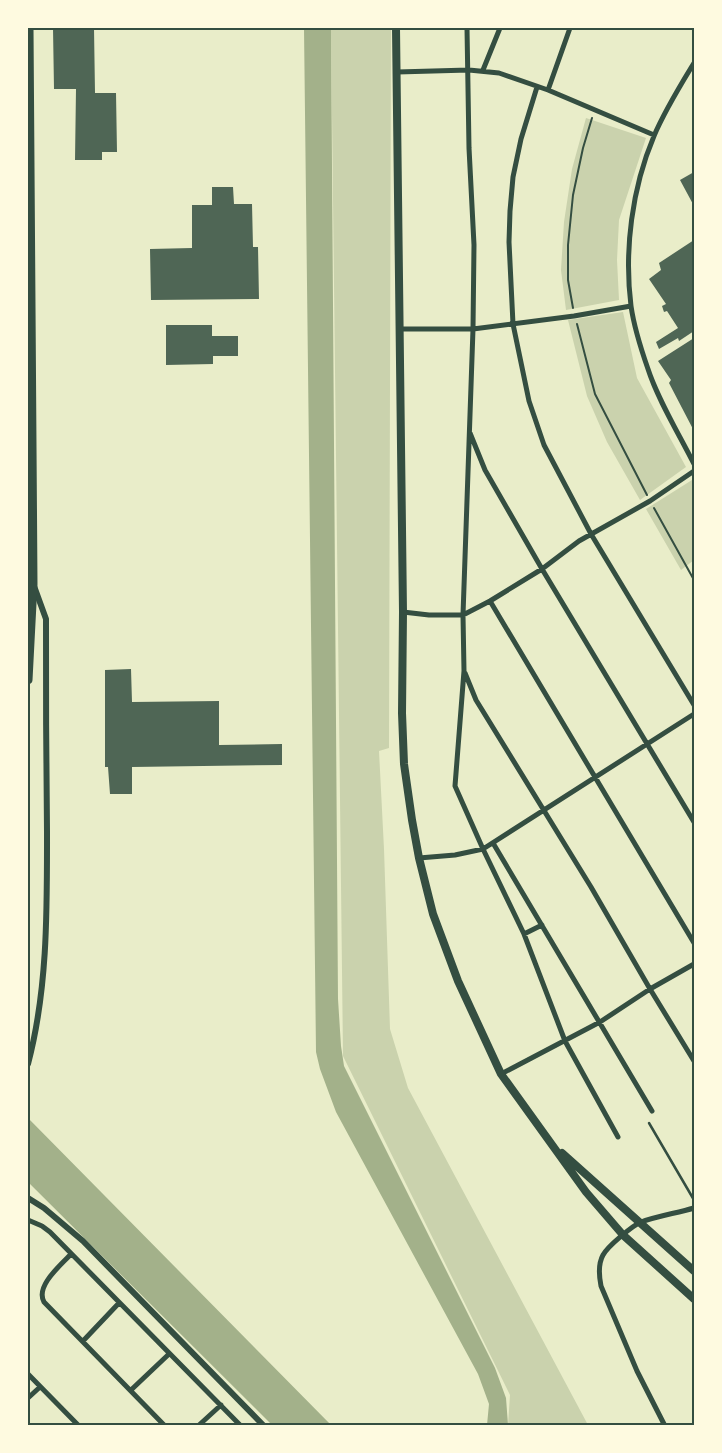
<svg xmlns="http://www.w3.org/2000/svg" width="722" height="1453" font-family="'Open Sans',sans-serif">
	<style>
		.green { fill: #cad2ad }
		.water { fill: #a3b18a }
		.building { fill: #4f6655 }
		.lines { fill: none; stroke-linecap: round; stroke-linejoin: round }
		.path { stroke: #344e41; stroke-width: 2 }
		.service { stroke: #344e41; stroke-width: 2.5 }
		.minor { stroke: #344e41; stroke-width: 5 }
		.tertiary { stroke: #344e41; stroke-width: 6 }
		.secondary { stroke: #344e41; stroke-width: 8 }
		.trunk { stroke: #344e41; stroke-width: 9 }
		.neatline { fill: none; stroke: #344e41; stroke-width: 2 }
	</style>
	<rect width="100%" height="100%" fill="#e9edc9"/>
	<!-- green -->
	<path class="green" d="M331 28H391L389 748 379 751 384 849 390 1029 408 1088 588 1425H508L510 1395 343 1056Z
		M586 118 646 138 619 220 617 260 619 300 566 310 561 270 564 222 572 169Z
		M623 312 637 378 686 467 640 500 607 442 587 396 568 320Z
		M692 480 694 483V560L681 570 646 509Z"/>
	<!-- water -->
	<path class="water" d="M304 28H331L338 999 341 1046 344 1066 495 1368 506 1398 508 1425H487L489 1404 478 1374 336 1112 320 1069 316 1052Z
		M28 1118 331 1425H272L28 1182Z"/>
	<!-- building -->
	<path class="building" d="M53 28H94L95 93H116L117 152H102V160H75L76 89H54Z
		M694 172V206L680 180Z
		M212 187H233L234 204H252L253 247H258L259 299 151 300 150 249 192 248V205H212Z
		M694 240V331L679 341 678 338 659 349 656 342 678 328 667 311 664 312 662 306 666 304 649 279 661 270 659 263Z
		M166 325H212V336H238V356H213V364L166 365Z
		M694 338V431L669 383 671 380 658 361Z
		M131 669 132 702 219 701V745L282 744V765L132 767V794H110L108 767H105V670Z"/>
	<g class="lines">
		<!-- path -->
		<path class="path" d="M573 308 568 280V245L573 195 583 148 592 118
			M577 324 595 394 647 495
			M654 508 694 580"/>
		<!-- service -->
		<path class="service" d="M649 1123 694 1200"/>
		<!-- minor -->
		<path class="minor" d="M467 28 469 148 474 245 473 329 463 615 464 671 455 786 483 849 524 934 565 1041 618 1137
			M694 63C680 86 665 110 654 136 632 188 624 250 631 306 634 327 641 349 648 369 658 400 679 434 694 464
			M483 70 500 28
			M397 72 469 70 499 73 548 90 654 135
			M537 87 521 139 513 177 510 211 509 242 513 324 529 401 544 445 591 534 694 705
			M548 90 570 28
			M399 329H473L574 316 631 306
			M470 433 485 470 542 569 694 822
			M490 601 694 943
			M403 612 429 615H463L490 601 542 569 579 541 650 501 694 471
			M465 673 476 700 591 887 650 989 694 1061
			M493 843 652 1111
			M419 858 455 855 483 849 694 714
			M524 934 542 925
			M501 1074 600 1022 650 989 694 964
			M28 1220 42 1226 50 1232 241 1426
			M71 1254C61 1265 35 1286 44 1302L165 1426
			M83 1341 119 1303
			M28 1374 79 1426
			M131 1390 169 1354
			M28 1398 40 1387
			M198 1426 221 1405
			M665 1426 637 1371 601 1286C599 1276 598 1264 603 1255 608 1246 632 1226 641 1222 658 1216 677 1213 694 1208"/>
		<!-- tertiary -->
		<path class="tertiary" d="M28 1064C48 988 47 909 47 831 46 760 46 690 46 619L34 586
			M28 1198 44 1208 83 1241 264 1426"/>
		<!-- secondary -->
		<path class="secondary" d="M396 28 403 612 402 713 404 764 412 820 419 858 433 914 458 981 501 1074 586 1192 623 1235 694 1299
			M562 1153 694 1271"/>
		<!-- trunk -->
		<path class="trunk" d="M28 680 33 584 29 28"/>
	</g>
	<!-- border -->
	<rect width="722" height="1453" fill="none" stroke="#fefae0" stroke-width="58"/>
	<rect x="29" y="29" width="664" height="1395" class="neatline"/>
</svg>
